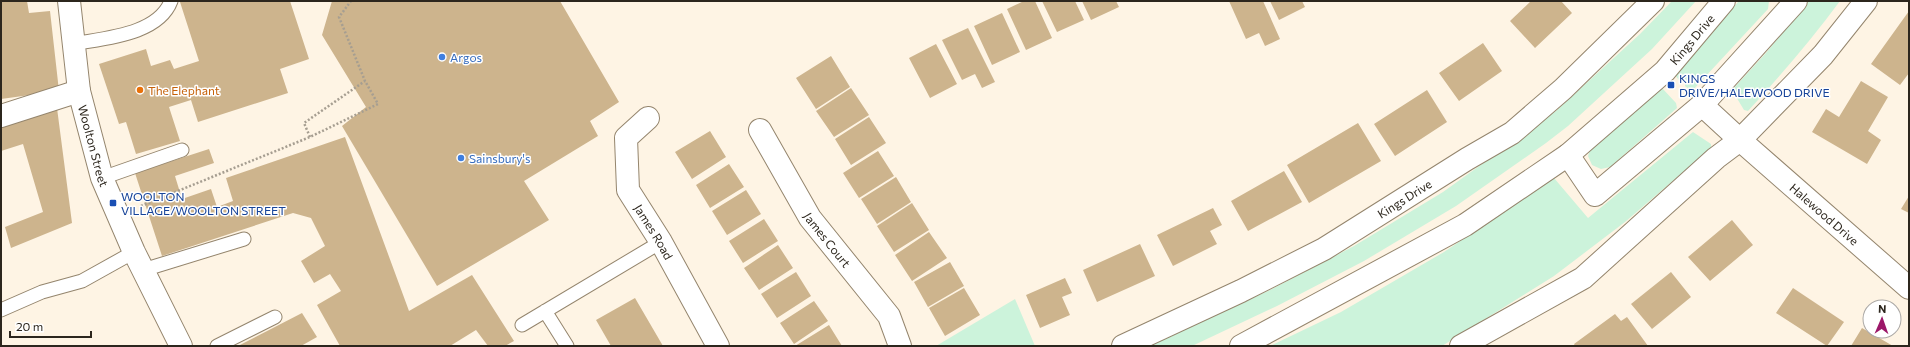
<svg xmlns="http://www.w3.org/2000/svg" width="1910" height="347" font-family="Commissioner,sans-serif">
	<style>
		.green { fill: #ccf3db }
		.building { fill: #cdb48d }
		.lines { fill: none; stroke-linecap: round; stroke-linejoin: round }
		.lane-casing { stroke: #94856d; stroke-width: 15 }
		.street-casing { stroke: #94856d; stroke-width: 24 }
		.secondary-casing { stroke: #94856d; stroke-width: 24 }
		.path { stroke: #a69e91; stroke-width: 2.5; stroke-dasharray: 2 2; stroke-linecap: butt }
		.lane { stroke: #fff; stroke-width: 13 }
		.street { stroke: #fff; stroke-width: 22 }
		.secondary { stroke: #fff; stroke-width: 22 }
		.shop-dot { fill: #3f7fe0; stroke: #fff; stroke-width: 1.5 }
		.transit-dot { fill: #1a4fb4; stroke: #fff; stroke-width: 1.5 }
		.food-dot { fill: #e8710a; stroke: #fff; stroke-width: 1.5 }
		.labels { text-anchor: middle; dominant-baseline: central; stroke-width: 3; stroke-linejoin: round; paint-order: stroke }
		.street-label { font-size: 12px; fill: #2c261d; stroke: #fff }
		.shop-label { font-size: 12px; fill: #366cbe; stroke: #fff; text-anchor: start }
		.transit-label { font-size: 12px; fill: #164399; stroke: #fff; text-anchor: start }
		.food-label { font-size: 12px; fill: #c56008; stroke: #fff; text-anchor: start }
	</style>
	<rect width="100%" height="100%" fill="#fef4e4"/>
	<!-- green -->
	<path class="green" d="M1672 1H1696L1652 49 1568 126 1546 143 1456 206 1364 261 1277 306 1192 346H1146L1268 291 1354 246 1443 192 1556 111 1640 34Z
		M1739 1H1769L1768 9 1692 91 1685 86V80L1683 79 1679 80 1673 73Z
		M1809 1H1840C1812 39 1781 75 1748 111L1744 110 1732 90 1765 54Z
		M1662 88 1676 103 1677 108 1610 167 1601 169 1592 165 1588 156 1591 147Z
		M1693 132 1711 144V148L1625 222 1554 276 1442 346H1270L1341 312 1444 252 1554 178 1588 218Z
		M1015 299 1035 346H936Z"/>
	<!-- building -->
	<path class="building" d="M1 1H27L29 13 50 11 59 91 1 99Z
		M184 1H290L309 59 280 69 288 93 198 122 191 100 169 107 180 141 136 154 126 122 119 124 99 64 146 49 151 66 170 60 174 69 199 61 180 2Z
		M332 1H560L619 102 590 121 598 136 524 181 549 220 437 286 342 126 366 107 322 35Z
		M1024 1H1035L1052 38 1026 50 1007 9Z
		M1042 1H1075L1084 20 1057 32Z
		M1082 1H1116L1119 7 1091 20Z
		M1229 1H1263L1280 39 1265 46 1259 33 1246 39Z
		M1270 1H1302L1305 7 1279 20Z
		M1531 1H1561L1572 13 1535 48 1510 21Z
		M1909 11V73L1900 85 1871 64Z
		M1002 13 1020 52 992 65 974 26Z
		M968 28 995 82 982 88 975 74 962 80 942 40Z
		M1483 43 1502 71 1459 101 1439 73Z
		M936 44 957 84 930 98 909 58Z
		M831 56 850 87 816 109 796 78Z
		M1861 81 1888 97 1868 131 1881 140 1867 164 1812 132 1826 109 1839 117Z
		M851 88 869 115 834 137 816 111Z
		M1427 90 1447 122 1395 156 1374 124Z
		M57 108 72 223 11 248 5 227 43 212 23 144 1 151V128Z
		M869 117 886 143 851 165 835 139Z
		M1358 123 1381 161 1309 203 1287 165Z
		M710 131 726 157 692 179 675 152Z
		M345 137 409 311 472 275 514 341 505 346H488L476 330 450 346H340L317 305 341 291 330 274 314 283 301 261 325 246 311 218 293 213 162 256 135 173 209 149 214 163 175 176 182 199 211 189 217 207 233 201 226 178Z
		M878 151 894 176 859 198 843 173Z
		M729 164 744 187 710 208 696 185Z
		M1284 171 1302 202 1248 231 1231 201Z
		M896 177 911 202 877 224 861 199Z
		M746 190 761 214 727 235 712 211Z
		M1909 196V213L1901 209Z
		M912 203 929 230 894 252 877 226Z
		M1213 208 1222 225 1210 231 1217 244 1173 266 1157 235Z
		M764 219 778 241 743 263 729 241Z
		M1732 220 1753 245 1710 281 1688 257Z
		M929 232 947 258 912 281 895 255Z
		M1140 244 1155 276 1097 302 1083 270Z
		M778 245 793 268 759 290 744 268Z
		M950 262 964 286 928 307 914 282Z
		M796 272 811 296 777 318 761 294Z
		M1671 272 1691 297 1652 329 1631 304Z
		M1065 278 1072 293 1062 297 1070 315 1040 328 1026 295Z
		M964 288 980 315 945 336 929 308Z
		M1793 288 1844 322 1827 346 1776 313Z
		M635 298 663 346H611L596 320Z
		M814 301 828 321 794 344 780 323Z
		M302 313 317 337 301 346H238Z
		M1615 314 1621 321 1627 317 1648 346H1575L1574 344Z
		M829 325 842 346H795Z
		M1862 328 1893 346H1851Z"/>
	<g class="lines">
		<!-- lane casing -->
		<g class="lane-casing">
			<path id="lane" d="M73 44C104 38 158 35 171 1
				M102 178 182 150
				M143 270 244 239
				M1 310 42 292 82 281 134 252
				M545 311 567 346
				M522 325 661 242
				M217 346 275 317"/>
		</g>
		<!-- street casing -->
		<g class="street-casing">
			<g id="street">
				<path id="s1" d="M1866 1 1823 55 1740 140 1909 288"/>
				<path d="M1 116 79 91"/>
				<path id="s2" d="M648 118 626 138 628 190 661 242 718 346"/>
				<path id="s3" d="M760 130 810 218 889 316 900 346"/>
				<path d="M1568 155 1595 195 1702 105 1796 1"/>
				<path id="s4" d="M1123 346 1241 291 1324 249 1467 159 1512 133 1563 89 1653 1"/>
				<path d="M1461 346 1583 278 1716 158 1740 140 1702 105"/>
			</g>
		</g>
		<!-- secondary casing -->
		<g class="secondary-casing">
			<g id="secondary">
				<path id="s5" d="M69 1 79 91 102 178 134 252 181 346"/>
				<path id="s6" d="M1241 346 1465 225 1568 155 1665 71 1724 1"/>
			</g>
		</g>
		<!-- path -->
		<path class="path" d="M310 137 304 123 365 81
			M141 206 310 137 378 104 365 81 339 17 351 1"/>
		<!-- lane -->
		<use href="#lane" class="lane"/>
		<!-- street -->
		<use href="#street" class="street"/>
		<!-- secondary -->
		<use href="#secondary" class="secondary"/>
	</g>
	<!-- markers -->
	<g class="shop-dot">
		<circle cx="442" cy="57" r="4"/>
		<circle cx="461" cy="158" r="4"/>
	</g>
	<g class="transit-dot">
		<rect x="1667" y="81" width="8" height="8" rx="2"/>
		<rect x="109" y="199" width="8" height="8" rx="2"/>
	</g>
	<circle class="food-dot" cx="140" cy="90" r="4"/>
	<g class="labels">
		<!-- street labels -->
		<g class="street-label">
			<text stroke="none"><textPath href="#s6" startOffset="549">Kings Drive</textPath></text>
			<text stroke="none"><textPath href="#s5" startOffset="147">Woolton Street</textPath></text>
			<text stroke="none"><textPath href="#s4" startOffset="318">Kings Drive</textPath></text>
			<text stroke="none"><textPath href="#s1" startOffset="300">Halewood Drive</textPath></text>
			<text stroke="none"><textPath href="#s2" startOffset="131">James Road</textPath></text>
			<text stroke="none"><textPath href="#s3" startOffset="129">James Court</textPath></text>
		</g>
		<!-- shop labels -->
		<g class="shop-label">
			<text x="450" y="57">Argos</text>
			<text x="469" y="158">Sainsbury's</text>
		</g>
		<!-- transit labels -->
		<g class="transit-label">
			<text x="1679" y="78">KINGS<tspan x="1679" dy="14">DRIVE/HALEWOOD DRIVE</tspan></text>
			<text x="121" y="196">WOOLTON<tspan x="121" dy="14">VILLAGE/WOOLTON STREET</tspan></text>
		</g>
		<!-- food labels -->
		<g class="food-label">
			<text x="148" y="90">The Elephant</text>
		</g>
	</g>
	<!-- border -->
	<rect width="1910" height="347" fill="none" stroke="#2c261d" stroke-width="4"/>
	<!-- north arrow -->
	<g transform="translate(1882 319) rotate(2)"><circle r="19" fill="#ffffff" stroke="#aba8a5"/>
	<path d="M0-3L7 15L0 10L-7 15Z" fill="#9c1769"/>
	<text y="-6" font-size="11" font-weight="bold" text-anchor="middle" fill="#2c261d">N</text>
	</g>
	<!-- scale -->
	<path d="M10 331v6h81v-6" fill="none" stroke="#2c261d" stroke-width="2"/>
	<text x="16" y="331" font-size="12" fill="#2c261d" stroke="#ffffff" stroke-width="3" paint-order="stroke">20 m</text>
</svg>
